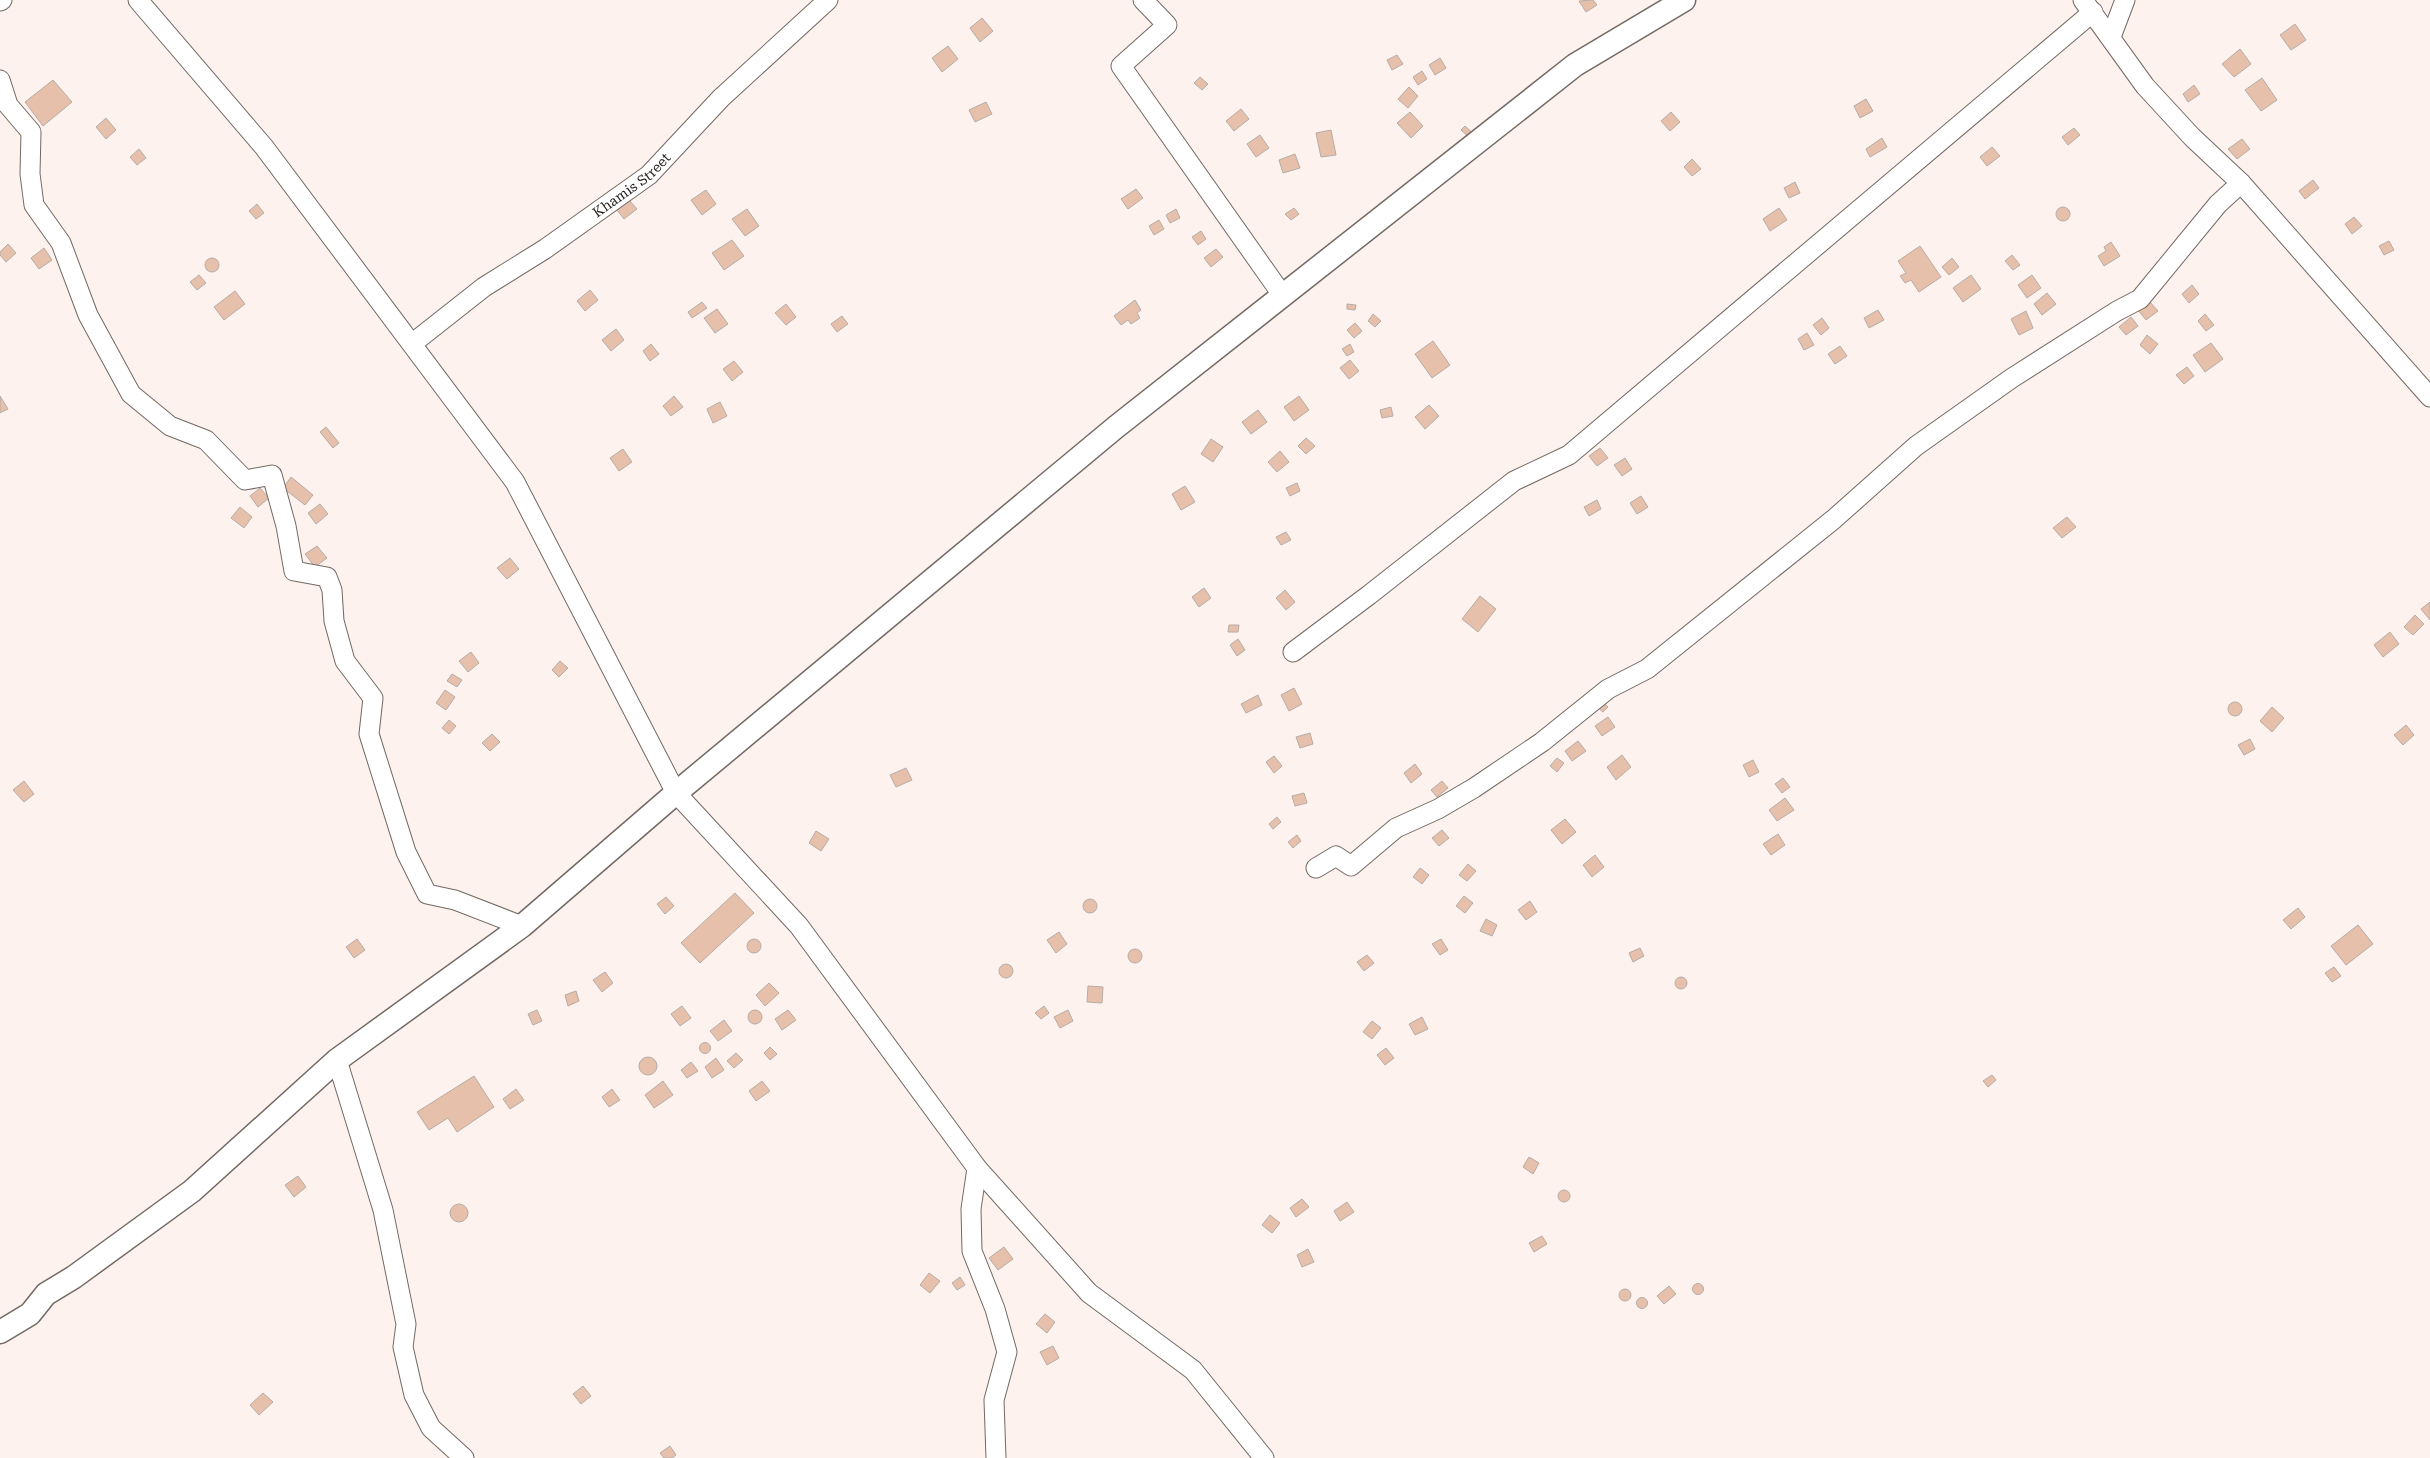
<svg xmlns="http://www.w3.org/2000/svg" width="2430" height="1458" font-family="'Roboto Serif',serif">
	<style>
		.building { fill: #e6c0aa; stroke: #b6aca7 }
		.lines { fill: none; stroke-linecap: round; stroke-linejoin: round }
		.minor-casing { stroke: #726964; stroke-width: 21 }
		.tertiary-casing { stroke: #726964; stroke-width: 25 }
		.minor { stroke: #fff; stroke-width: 19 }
		.tertiary { stroke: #fff; stroke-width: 22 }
		.labels { text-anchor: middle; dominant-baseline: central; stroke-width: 4; stroke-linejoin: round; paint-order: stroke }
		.street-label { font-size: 14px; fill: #211d1b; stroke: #fff }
	</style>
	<rect width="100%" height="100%" fill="#fdf2ed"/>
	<!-- building -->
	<path class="building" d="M1593 0 1597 5 1586 12 1579 1Z
		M982 18 993 31 980 42 970 28Z
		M2295 24 2306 40 2291 50 2280 35Z
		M948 46 958 59 942 72 932 58Z
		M2240 49 2251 64 2234 77 2222 64Z
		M1397 55 1403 64 1392 70 1387 60Z
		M1440 58 1446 68 1435 75 1429 65Z
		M1422 71 1427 79 1418 85 1413 77Z
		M1200 77 1208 84 1202 90 1194 83Z
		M2262 78 2277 100 2261 111 2245 90Z
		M53 80 72 102 43 126 25 102Z
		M2194 85 2200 94 2188 102 2183 94Z
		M1409 87 1418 96 1408 108 1398 99Z
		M1866 99 1873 111 1860 118 1854 106Z
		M986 102 992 114 975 122 969 110Z
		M1241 109 1249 119 1234 131 1226 121Z
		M1410 112 1423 126 1411 138 1397 123Z
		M1671 112 1680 122 1670 131 1661 121Z
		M106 118 116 130 106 139 96 127Z
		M1465 126 1475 135 1471 139 1461 130Z
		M2074 128 2080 135 2068 145 2062 137Z
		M1331 130 1336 155 1321 157 1316 133Z
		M1260 135 1269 148 1256 157 1247 144Z
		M1882 138 1887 147 1870 157 1866 149Z
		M2242 139 2250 149 2237 159 2228 149Z
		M1992 147 2000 156 1987 166 1980 157Z
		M139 149 146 158 137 165 130 157Z
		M1295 154 1300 168 1283 173 1279 160Z
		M1692 159 1701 169 1692 176 1684 167Z
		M2313 180 2319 188 2305 199 2299 191Z
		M1795 182 1800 193 1789 198 1784 188Z
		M1136 189 1143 198 1128 209 1121 199Z
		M706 190 716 204 702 215 691 200Z
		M629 200 637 209 624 219 617 210Z
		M257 204 264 213 256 219 249 211Z
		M2056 214a7 7 0 1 1 14 0a7 7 0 1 1-14 0Z
		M1294 208 1299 214 1291 220 1285 214Z
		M1779 208 1787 220 1770 231 1763 219Z
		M747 209 759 226 745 236 732 219Z
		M1176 209 1180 218 1170 223 1166 215Z
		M2354 217 2362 226 2352 234 2345 224Z
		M1159 220 1164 229 1154 235 1149 226Z
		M1201 231 1206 239 1198 245 1192 237Z
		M732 240 744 256 724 270 712 253Z
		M2389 241 2394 250 2384 255 2379 246Z
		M2111 242 2120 256 2104 266 2098 256 2106 251 2104 247Z
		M8 244 16 253 6 262 0 255V252Z
		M1920 246 1941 277 1919 292 1911 280 1905 283 1900 276 1906 273 1898 261Z
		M44 248 52 260 39 269 31 258Z
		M1216 249 1223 257 1211 267 1204 258Z
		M2012 255 2020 265 2013 270 2005 261Z
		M205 265a7 7 0 1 1 14 0a7 7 0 1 1-14 0Z
		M1952 258 1959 267 1949 275 1942 267Z
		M199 275 206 283 197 290 190 282Z
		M1971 275 1981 289 1963 302 1953 288Z
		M2032 275 2041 288 2027 298 2018 285Z
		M2192 285 2199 294 2189 303 2182 294Z
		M590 290 598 300 585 311 577 301Z
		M235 291 245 304 224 320 214 307Z
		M2047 293 2056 304 2042 315 2034 304Z
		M1135 300 1141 310 1137 313 1140 318 1131 324 1128 320 1121 325 1114 316Z
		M2149 301 2158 311 2146 320 2138 310Z
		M702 302 707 308 692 318 688 312Z
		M786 304 796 317 786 325 775 313Z
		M1347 304 1356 305 1355 310 1347 309Z
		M717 309 728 324 715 333 704 318Z
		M1878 310 1884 320 1869 328 1864 318Z
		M2026 311 2033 328 2019 335 2011 319Z
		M1373 314 1381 321 1375 327 1368 321Z
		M2205 314 2214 325 2206 331 2198 321Z
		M842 316 848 324 837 332 831 324Z
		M2131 317 2138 326 2126 335 2119 327Z
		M1822 318 1829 328 1821 335 1813 325Z
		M1355 323 1362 331 1354 338 1347 330Z
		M616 329 624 340 611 351 602 340Z
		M1807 333 1814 345 1804 350 1798 339Z
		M2147 335 2158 344 2150 354 2140 345Z
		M1433 341 1450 365 1432 378 1415 354Z
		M2211 343 2223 359 2205 372 2193 355Z
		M651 344 659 354 650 361 643 351Z
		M1350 344 1354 352 1347 356 1342 349Z
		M1840 346 1847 356 1835 364 1828 354Z
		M1350 360 1359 371 1349 379 1340 368Z
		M734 361 743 372 732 381 723 369Z
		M2187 367 2194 376 2184 384 2176 375Z
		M0 396 8 409 0 413Z
		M674 396 683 407 671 416 663 406Z
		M1299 396 1309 410 1294 421 1284 407Z
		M720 402 727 416 713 423 707 409Z
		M1429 405 1439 416 1425 429 1415 417Z
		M1391 407 1393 416 1382 418 1380 410Z
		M1258 410 1267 422 1251 434 1242 422Z
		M326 427 339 443 333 448 320 432Z
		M1306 438 1315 446 1306 454 1298 446Z
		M1211 439 1223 447 1213 462 1201 454Z
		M1600 448 1608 458 1597 466 1589 456Z
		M623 449 632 462 619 471 610 458Z
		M1280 451 1289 462 1277 472 1268 462Z
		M1625 458 1632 469 1622 476 1614 465Z
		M291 477 313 495 305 505 283 488Z
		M1297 483 1300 491 1290 496 1286 488Z
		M1185 486 1195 502 1181 510 1172 494Z
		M260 488 269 498 258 507 250 496Z
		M1641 496 1648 507 1637 514 1630 503Z
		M1597 500 1601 509 1589 516 1584 507Z
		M320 504 328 514 316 524 308 513Z
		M240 507 252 517 244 528 231 518Z
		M2067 517 2076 527 2062 538 2053 528Z
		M1286 532 1291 540 1281 545 1276 537Z
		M317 546 327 558 315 567 305 554Z
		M510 558 519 569 507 579 497 568Z
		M1204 588 1211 598 1199 607 1192 597Z
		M1285 590 1295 602 1286 610 1276 598Z
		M1480 596 1496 609 1478 632 1462 619Z
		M2430 602V620L2421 609Z
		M2415 615 2424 624 2413 635 2404 627Z
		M1229 625H1239L1238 632H1228Z
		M2390 632 2399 644 2383 657 2374 645Z
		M1238 639 1245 650 1237 656 1230 645Z
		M471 652 479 663 468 672 459 661Z
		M560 661 568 668 559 677 552 670Z
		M452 674 462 680 457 687 447 681Z
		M1294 688 1302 704 1289 711 1281 695Z
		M445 690 455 697 446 710 436 703Z
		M1258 695 1262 705 1246 713 1241 704Z
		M2228 709a7 7 0 1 1 14 0a7 7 0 1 1-14 0Z
		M1603 702 1608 707 1603 712 1598 708Z
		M2272 707 2284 718 2272 732 2260 721Z
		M1608 717 1615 727 1602 736 1595 726Z
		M449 720 456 726 449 734 442 728Z
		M2406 725 2414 735 2403 745 2394 735Z
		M1310 733 1313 744 1300 748 1296 737Z
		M492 734 500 742 490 751 482 743Z
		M2250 739 2255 749 2244 755 2238 745Z
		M1578 741 1586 751 1572 761 1565 751Z
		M1622 755 1631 767 1616 780 1607 767Z
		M1274 756 1282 766 1274 773 1266 762Z
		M1557 758 1564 763 1557 772 1550 766Z
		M1753 760 1759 772 1749 777 1743 765Z
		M1415 764 1422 774 1411 783 1404 773Z
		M906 768 912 780 896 787 890 775Z
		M1783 778 1790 787 1782 793 1775 784Z
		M24 781 34 794 24 802 13 790Z
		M1442 781 1448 788 1437 797 1431 790Z
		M1304 793 1307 803 1295 806 1292 796Z
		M1785 798 1794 810 1777 821 1769 810Z
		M1277 817 1281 822 1273 829 1269 824Z
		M1565 819 1576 832 1562 844 1551 830Z
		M1442 830 1449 838 1439 846 1432 838Z
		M816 831 829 839 821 851 809 843Z
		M1778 834 1785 845 1771 855 1763 844Z
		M1297 835 1301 841 1293 848 1288 842Z
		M1595 855 1604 867 1592 877 1583 865Z
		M1468 864 1476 871 1467 881 1459 875Z
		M1420 868 1429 875 1422 884 1413 877Z
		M735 893 754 913 700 963 681 943Z
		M1464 896 1473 903 1465 913 1456 906Z
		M666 897 674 906 665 914 657 904Z
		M1083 906a7 7 0 1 1 14 0a7 7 0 1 1-14 0Z
		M1530 901 1537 912 1526 920 1518 910Z
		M2298 908 2305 917 2291 929 2283 920Z
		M1486 919 1497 925 1492 936 1480 931Z
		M2358 925 2373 944 2346 965 2331 946Z
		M1059 932 1067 944 1056 953 1047 940Z
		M747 946a7 7 0 1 1 14 0a7 7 0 1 1-14 0Z
		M357 939 365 950 354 958 346 947Z
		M1441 939 1448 950 1440 955 1432 944Z
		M1640 948 1644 956 1633 962 1629 953Z
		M1128 956a7 7 0 1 1 14 0a7 7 0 1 1-14 0Z
		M1367 955 1374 963 1364 971 1357 962Z
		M999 971a7 7 0 1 1 14 0a7 7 0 1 1-14 0Z
		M2334 967 2341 976 2332 982 2325 973Z
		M605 972 613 983 602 992 593 980Z
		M1675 983a6 6 0 1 1 12 0a6 6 0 1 1-12 0Z
		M769 983 779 993 765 1006 756 995Z
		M1088 986 1103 987 1102 1003 1087 1002Z
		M576 991 579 1001 568 1006 565 995Z
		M682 1006 691 1018 680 1026 671 1014Z
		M1044 1006 1049 1013 1041 1019 1035 1013Z
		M748 1017a7 7 0 1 1 14 0a7 7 0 1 1-14 0Z
		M537 1010 542 1021 533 1025 528 1014Z
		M788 1010 796 1020 782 1030 775 1019Z
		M1068 1010 1073 1021 1060 1028 1054 1017Z
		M1422 1017 1428 1029 1415 1035 1409 1024Z
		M724 1020 732 1031 718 1041 710 1031Z
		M1372 1021 1381 1028 1372 1039 1363 1032Z
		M699.5 1048a5.5 5.5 0 1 1 11 0a5.5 5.5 0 1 1-11 0Z
		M770 1047 777 1054 770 1060 764 1053Z
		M1386 1048 1394 1058 1385 1065 1377 1055Z
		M736 1053 743 1060 734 1068 727 1061Z
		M639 1066a9 9 0 1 1 18 0a9 9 0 1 1-18 0Z
		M716 1058 724 1070 712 1078 705 1067Z
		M691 1062 698 1071 687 1078 681 1070Z
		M1992 1075 1996 1080 1988 1087 1983 1081Z
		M474 1076 494 1107 457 1132 448 1118 429 1130 417 1112Z
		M663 1081 673 1095 654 1108 645 1095Z
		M762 1081 770 1091 756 1101 749 1091Z
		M516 1089 524 1100 510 1109 503 1099Z
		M612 1089 620 1100 609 1107 602 1097Z
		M1529 1157 1539 1163 1533 1174 1523 1167Z
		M298 1176 306 1187 294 1197 285 1185Z
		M1558 1196a6 6 0 1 1 12 0a6 6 0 1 1-12 0Z
		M1302 1199 1309 1207 1296 1217 1290 1208Z
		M1347 1202 1354 1212 1340 1221 1334 1211Z
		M450 1213a9 9 0 1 1 18 0a9 9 0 1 1-18 0Z
		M1270 1215 1280 1223 1272 1233 1262 1225Z
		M1542 1236 1547 1244 1534 1252 1529 1243Z
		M1004 1247 1013 1259 998 1270 989 1258Z
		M1308 1249 1314 1262 1302 1267 1297 1255Z
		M929 1273 940 1281 930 1293 920 1285Z
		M960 1277 965 1285 957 1290 952 1283Z
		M1692.5 1289a5.5 5.5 0 1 1 11 0a5.5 5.5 0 1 1-11 0Z
		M1669 1286 1676 1294 1664 1304 1657 1296Z
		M1619 1295a6 6 0 1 1 12 0a6 6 0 1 1-12 0Z
		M1636.5 1303a5.5 5.5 0 1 1 11 0a5.5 5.5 0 1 1-11 0Z
		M1045 1314 1055 1322 1047 1333 1036 1324Z
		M1053 1346 1059 1358 1047 1365 1040 1352Z
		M583 1386 591 1396 581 1404 573 1394Z
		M263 1393 273 1402 259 1415 250 1405Z
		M670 1446 676 1455 672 1458H664L660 1453Z"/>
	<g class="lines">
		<!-- minor casing -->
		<g class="minor-casing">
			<g id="minor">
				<path d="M138 0 264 147 515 482 676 793 799 926 977 1168 1089 1293 1193 1370 1264 1458"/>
				<path d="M1143 0 1167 25 1121 66 1283 296"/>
				<path d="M2083 0 2145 86 2192 137 2241 183 2430 397"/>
				<path d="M0 1 2 0"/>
				<path d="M2111 37 2125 0"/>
				<path d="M0 80 8 105 31 132 30 174 34 205 61 243 88 315 131 394 170 426 206 440 245 480 272 475 286 526 294 571 327 577 332 590 334 621 345 661 373 698 369 734 406 852 427 894 455 900 522 926"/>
				<path id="s1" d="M413 343 484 287 545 249 649 175 721 98 828 0"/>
				<path d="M1293 652 1369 595 1514 481 1569 455 2093 12"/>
				<path d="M1316 868 1336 856 1351 866 1396 828 1438 809 1474 788 1542 742 1608 689 1647 669 1834 519 1916 446 2012 378 2117 311 2140 299 2218 204 2241 183"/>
				<path d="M337 1060 383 1210 406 1324 403 1347 414 1395 431 1428 464 1458"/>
				<path d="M977 1168 971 1209 972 1251 995 1309 1007 1352 994 1400 996 1458"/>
			</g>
		</g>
		<!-- tertiary casing -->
		<g class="tertiary-casing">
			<path id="tertiary" d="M0 1332 30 1314 46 1294 74 1277 192 1191 337 1060 522 926 676 793 1116 427 1575 65 1684 0"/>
		</g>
		<!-- minor -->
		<use href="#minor" class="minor"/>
		<!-- tertiary -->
		<use href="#tertiary" class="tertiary"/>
	</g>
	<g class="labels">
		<!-- street labels -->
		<g class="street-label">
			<text stroke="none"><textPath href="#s1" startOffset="270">Khamis Street</textPath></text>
		</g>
	</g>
</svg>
